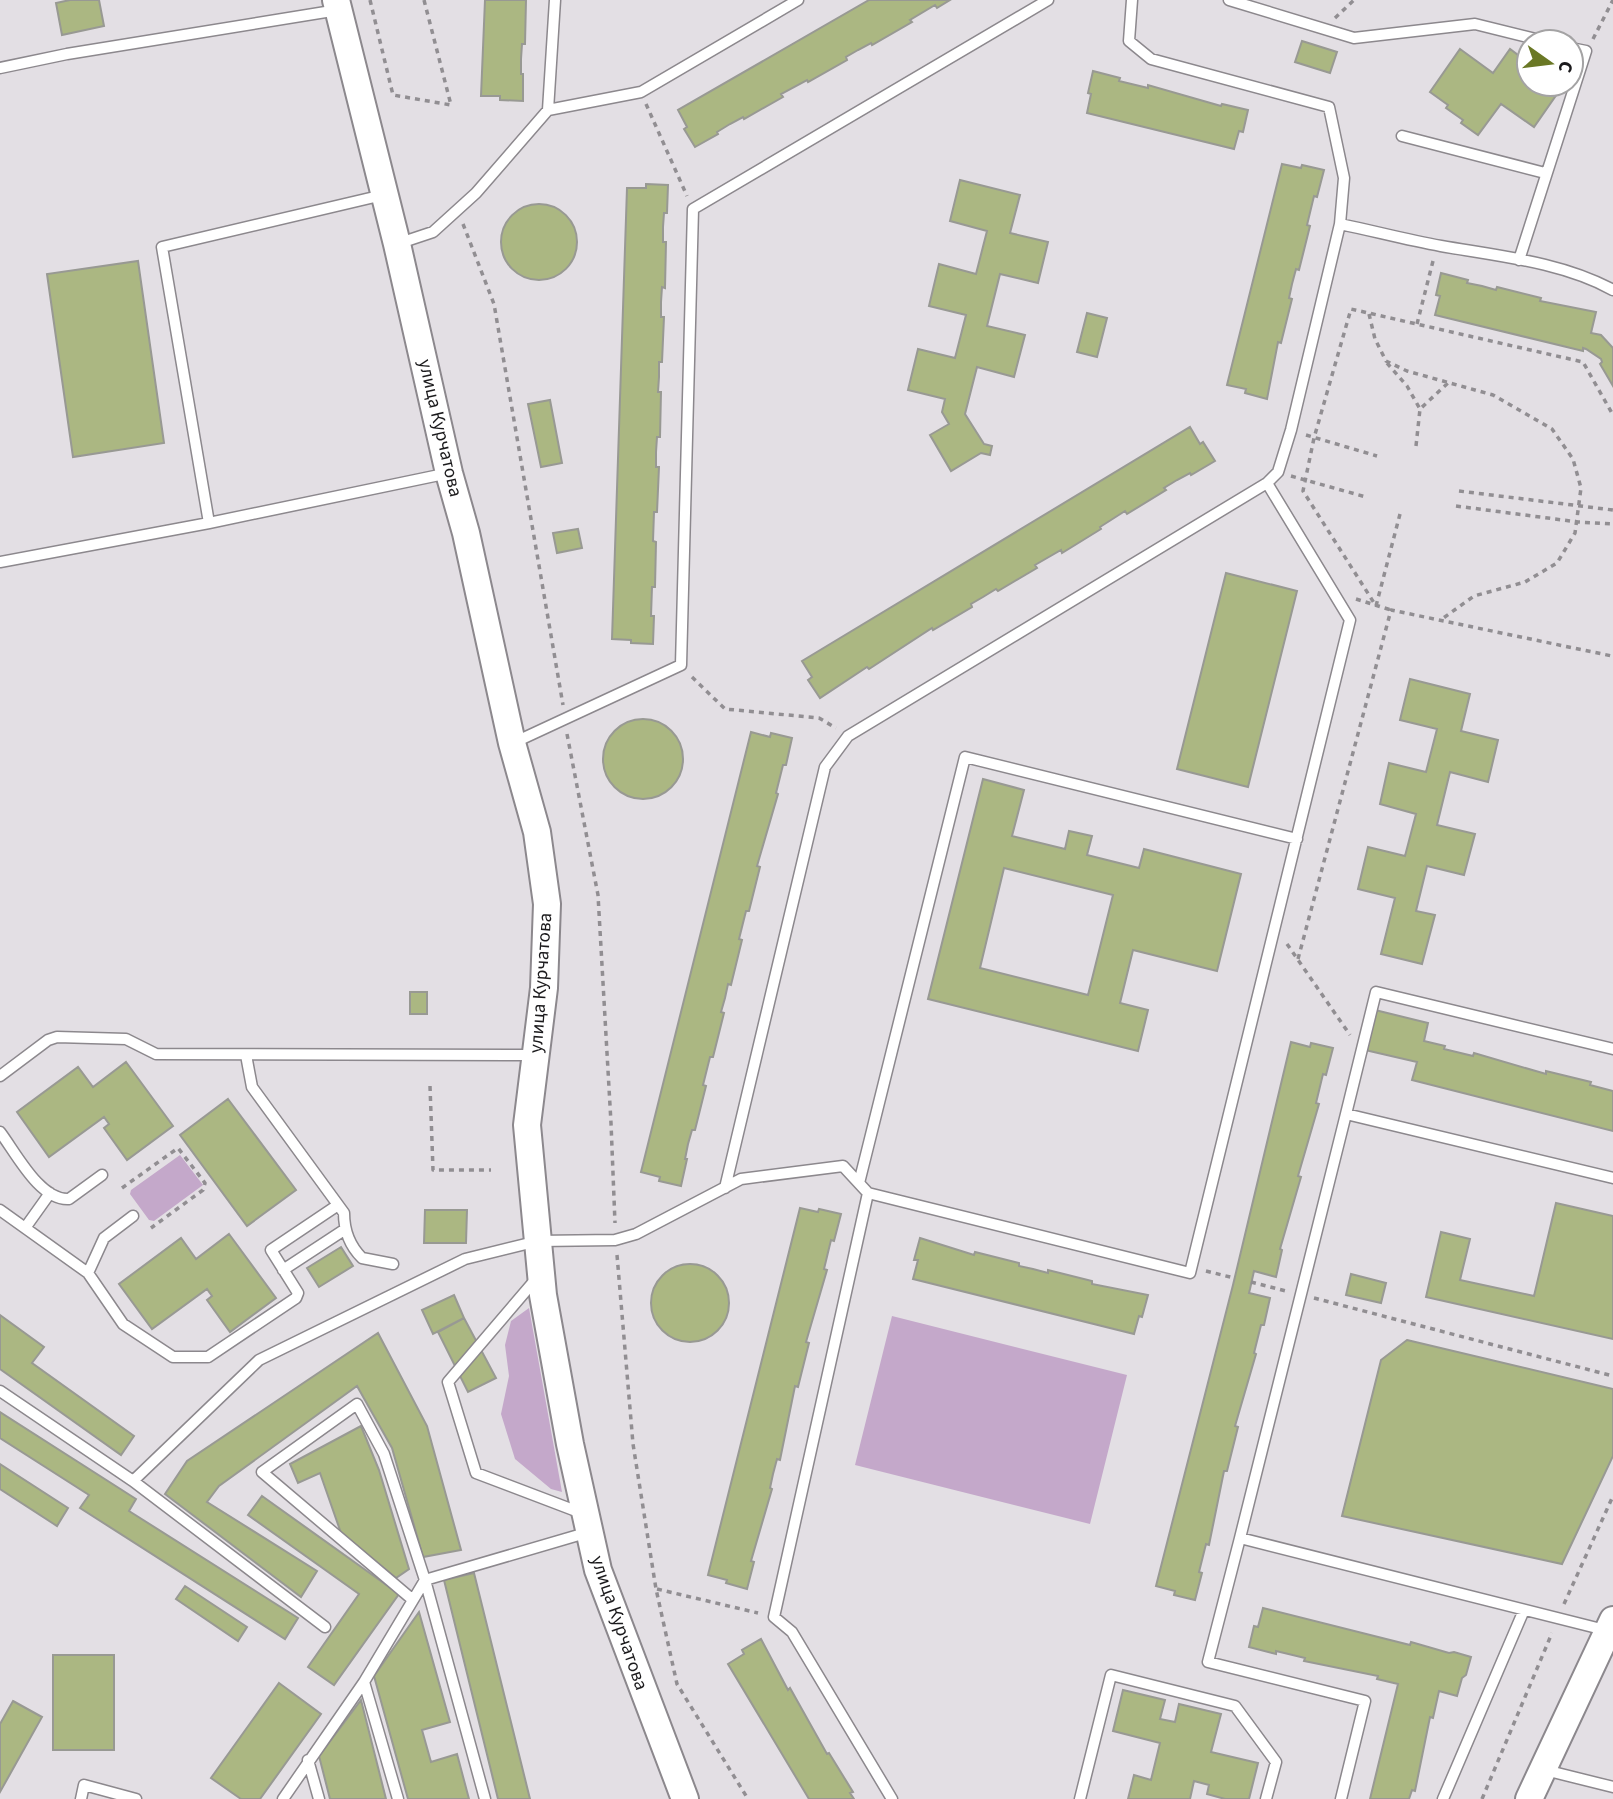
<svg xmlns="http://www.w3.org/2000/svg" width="1613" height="1799" font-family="'Source Sans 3',sans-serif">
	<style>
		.green { fill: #c4a8ca }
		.building { fill: #abb782; stroke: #989993; stroke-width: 2; fill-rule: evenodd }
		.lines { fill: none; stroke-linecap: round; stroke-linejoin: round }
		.lane-casing { stroke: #8c888d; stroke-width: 13 }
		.secondary-casing { stroke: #8c888d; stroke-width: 30 }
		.path { stroke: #918e92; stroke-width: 3.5; stroke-dasharray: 5 5; stroke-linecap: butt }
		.lane { stroke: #fff; stroke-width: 10 }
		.secondary { stroke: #fff; stroke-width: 26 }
		.labels { text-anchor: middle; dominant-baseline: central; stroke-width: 5; stroke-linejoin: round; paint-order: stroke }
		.street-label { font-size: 19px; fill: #1b1a1c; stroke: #fff }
	</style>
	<rect width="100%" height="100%" fill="#e3dfe4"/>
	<!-- green -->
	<path class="green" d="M180 1155 203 1185 154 1221 149 1220 130 1194 131 1190Z
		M529 1308 562 1492 551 1489 515 1459 501 1414 509 1376 505 1345 511 1321Z
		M892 1316 1127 1375 1090 1524 855 1465Z"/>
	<!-- building -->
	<path class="building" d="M70 0H99L104 26 62 35 56 3Z
		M485 0H526L525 44H522L521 59V74H523V101L500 100V96H481Z
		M869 0H950L937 8 935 5 910 20 912 22 872 45 871 43 858 50 846 57 847 60 808 82 807 80 781 94 783 97 744 119 743 117 730 124 717 132 718 134 695 147 684 129 687 127 678 110Z
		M1302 41 1337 52 1330 73 1295 62Z
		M1460 49 1493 73 1510 49 1526 61 1529 58V84H1564L1534 127 1501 104 1478 135 1461 123 1463 120 1446 108 1448 105 1430 92Z
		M1093 71 1120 78 1119 81 1148 88V85L1221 106 1222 104 1248 110 1243 132 1239 131 1234 149 1087 113 1091 94 1088 93Z
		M1282 164 1301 168 1302 165 1324 170 1317 197 1314 196 1307 225 1310 226 1299 270 1296 269 1292 284 1289 298 1292 299 1281 343 1278 342 1267 399 1245 393 1246 389 1227 385Z
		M960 180 1020 195 1010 233 1048 242 1038 283 1000 274 987 326 1025 335 1014 377 977 367 965 414 984 444 992 446 990 455 981 453 951 471 930 435 949 424 942 412 945 399 908 390 918 349 955 358 966 315 929 306 939 264 976 274 987 231 950 221Z
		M646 184 668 185 667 213H664L663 227V242H666L665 288 662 287 661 302V317H664L662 362H659V377L658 392H661L660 437H657L656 452V467H659L657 512H654L653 541 656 542 655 587H652L651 616H654L653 644 631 643V640L612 639 627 188H646Z
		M501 242a38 38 0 1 1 76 0a38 38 0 1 1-76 0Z
		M138 261 164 443 73 457 47 274Z
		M1441 273 1468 280 1467 283 1482 286 1496 290 1497 287 1541 298 1540 301 1596 312 1591 333 1601 335 1613 348V386L1600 364 1602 362 1601 359 1586 349 1583 348V351L1435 315 1440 296 1436 295Z
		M1087 313 1107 318 1097 357 1077 352Z
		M550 400 562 463 541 467 528 404Z
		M1190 427 1200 444 1203 442 1215 461 1191 475 1190 473 1177 480 1164 488 1166 490 1127 514 1125 511 1100 527 1101 529 1062 553 1061 550 1035 565 1037 568 998 591 996 589 983 597 971 604 972 607 933 630 932 628 869 669 867 667 820 698 808 680 812 677 802 661Z
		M578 529 582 548 557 553 553 533Z
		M1226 573 1297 591 1248 787 1177 769Z
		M1410 679 1470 694 1461 731 1498 740 1488 782 1450 772 1437 825 1475 834 1464 875 1427 866 1416 911 1435 915 1422 964 1381 954 1395 898 1358 889 1368 847 1405 856 1416 814 1380 804 1389 763 1426 772 1437 729 1400 720Z
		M603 759a40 40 0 1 1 80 0a40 40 0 1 1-80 0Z
		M751 732 770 737 771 733 792 738 786 765H783L776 793 778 794 757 866 760 867 749 911H746L739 939 742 940 731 985 728 984 725 998 721 1012 724 1013 713 1057H710L703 1085 706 1086 695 1130H692L688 1144 685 1159H687L681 1186 659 1181 660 1177 641 1172Z
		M983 779 1024 790 1012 836 1065 849 1069 831 1092 836 1087 855 1139 868 1144 849 1241 874 1217 971 1133 950 1120 1003 1148 1010 1138 1051 928 999ZM1004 868 1113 895 1088 995 980 968Z
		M410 992H427V1014H410Z
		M1375 1010 1428 1023 1424 1041 1445 1046 1444 1049 1473 1056 1474 1053 1546 1074V1071L1591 1082 1590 1085 1613 1091V1131L1412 1080 1417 1062 1365 1050Z
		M1291 1042 1310 1047 1311 1043 1333 1048 1326 1075 1323 1074 1316 1103 1319 1104 1298 1176 1301 1177 1280 1249 1282 1250 1276 1277 1254 1271 1250 1289 1249 1293 1270 1298 1264 1325H1261L1254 1353 1256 1354 1235 1426 1238 1427 1227 1471H1224L1209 1545 1206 1544 1199 1572 1202 1573 1195 1600 1174 1595 1175 1591 1156 1586 1233 1285Z
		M126 1062 173 1126 127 1160 104 1128 109 1124 104 1117 49 1157 17 1112 78 1067 93 1087Z
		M228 1099 296 1190 247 1226 180 1135Z
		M1556 1203 1613 1216V1339L1426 1297 1441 1232 1470 1239 1460 1280 1534 1296Z
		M800 1208 818 1212 819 1209 841 1214 834 1241 831 1240 824 1269 827 1270 806 1342 809 1343 798 1387 795 1386 780 1460 777 1459 773 1474 770 1488 772 1489 751 1561 754 1562 747 1589 726 1583 727 1580 708 1575Z
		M425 1210H467L466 1243H424Z
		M229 1234 276 1298 230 1332 207 1300 212 1296 207 1289 152 1329 119 1284 181 1238 196 1259Z
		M920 1238 974 1255 975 1252 1019 1263V1266L1033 1269 1048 1273V1270L1092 1281V1284L1148 1295 1142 1317 1139 1316 1134 1334 913 1279 918 1260H914Z
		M341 1247 353 1266 319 1287 307 1268Z
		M651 1303a39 39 0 1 1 78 0a39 39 0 1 1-78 0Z
		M1351 1274 1386 1283 1381 1303 1346 1295Z
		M454 1295 464 1318 433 1334 422 1310Z
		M0 1315 44 1347 32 1363 134 1436 121 1455 0 1369Z
		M464 1318 496 1378 468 1392 438 1332Z
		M378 1333 427 1426 461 1550 423 1557 392 1448 357 1386 219 1486 207 1502 317 1571 301 1597 165 1494 187 1461Z
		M1407 1340 1613 1389V1456L1562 1564 1342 1516 1381 1360Z
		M0 1412 136 1499 129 1511 298 1618 285 1639 80 1508 89 1495 0 1438Z
		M361 1426 379 1470 409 1569 396 1578 341 1533 320 1473 298 1483 290 1464Z
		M0 1464 68 1508 57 1526 0 1489Z
		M262 1496 399 1594 334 1685 308 1667 359 1594 248 1515Z
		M474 1573 530 1799H498L444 1580Z
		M185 1586 247 1627 238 1641 176 1599Z
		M1263 1608 1410 1645 1411 1642 1449 1653 1454 1652 1471 1657 1466 1675 1462 1678 1457 1696 1439 1691 1433 1718 1430 1717 1415 1791 1412 1790 1409 1799H1370L1398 1684 1377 1679 1378 1676 1304 1661 1305 1658 1276 1651V1654L1249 1647 1254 1626 1258 1627Z
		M419 1612 450 1722 422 1730 431 1762 457 1754 469 1799H408L374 1676Z
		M761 1639 788 1690 790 1688 827 1754 829 1753 853 1792 850 1793 854 1799H809L728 1664 744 1654 742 1650Z
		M53 1655H114V1750H53Z
		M279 1683 321 1714 260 1799H241L211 1778Z
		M1123 1690 1165 1700 1160 1719 1175 1722 1179 1704 1221 1714 1211 1752 1258 1763 1249 1799H1225L1207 1794 1209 1785 1194 1781 1190 1799H1128L1134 1775 1151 1780 1160 1743 1113 1731Z
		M361 1700 386 1799H330L319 1756Z
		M13 1701 42 1717 0 1792V1724Z"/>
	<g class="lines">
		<!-- lane casing -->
		<g class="lane-casing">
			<path id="lane" d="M1229 0 1354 38 1475 24 1548 42
				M0 68 67 54 338 10
				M548 110 555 0
				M1402 136 1545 173
				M1340 224C1374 231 1407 240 1441 246 1498 256 1562 262 1613 290
				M397 244 433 232 476 193 548 110 641 92 798 0
				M1519 260 1586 51 1571 48
				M209 523 162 247 383 195
				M0 562 209 523 449 473
				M513 743 681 665 693 209 1048 0
				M246 1055 252 1087 344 1213C344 1230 350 1246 362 1258L393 1264
				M0 1076 48 1040 57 1037 126 1039 156 1054 535 1055
				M1346 1114 1376 992 1613 1049
				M0 1132C16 1153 40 1201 69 1199L102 1175
				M859 1183 965 757 1297 839
				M725 1188 825 767 848 736 1267 483
				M868 1193 1190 1273 1350 620 1267 483 1278 472 1291 430 1340 224 1344 178 1329 107 1151 59 1129 41 1132 0
				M0 1210 88 1273 123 1324 173 1357H208L296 1298 298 1293 271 1250 338 1205
				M25 1228 50 1193
				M283 1270 344 1230
				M88 1273 104 1238 133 1216
				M536 1279 448 1382 476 1473 584 1514
				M0 1391 133 1481 259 1360 465 1259 538 1241 615 1240 636 1234 741 1179 843 1166 868 1193 774 1617 792 1632 892 1799
				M133 1481 325 1627
				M1240 1538 1208 1662 1365 1701 1341 1799
				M413 1600 262 1472 357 1404 384 1454 425 1580 589 1532
				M1605 1630 1240 1538 1346 1114 1613 1178
				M364 1682 398 1799
				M308 1760 319 1799
				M1545 1770 1613 1787
				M81 1799 84 1785 136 1799
				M283 1799 364 1682 425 1580 485 1799
				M1080 1799 1111 1675 1235 1706 1276 1762 1266 1799
				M1443 1799 1524 1610"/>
		</g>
		<!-- secondary casing -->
		<g class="secondary-casing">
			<path id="secondary" d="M336 0 397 244 449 473 466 533 512 743 537 832 547 904 544 988 527 1125 543 1295 570 1444 598 1570 685 1799
				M1529 1799 1613 1620"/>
		</g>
		<!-- path -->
		<path class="path" d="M370 0 393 95 451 105 424 0
			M1335 18 1354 0
			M1593 39 1613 0
			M646 104 687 196
			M463 224 494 304 563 705
			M1369 314 1375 339 1386 361 1407 371 1493 395 1552 429 1573 459 1581 488 1575 533 1557 563 1525 582 1474 596 1442 619
			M1417 324 1433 261
			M1387 363 1407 386 1420 409
			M1306 435 1377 456
			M1416 446 1420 409 1449 382
			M1291 476 1366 497
			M1459 491 1613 510
			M1456 506 1578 522 1613 524
			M1400 514 1376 606 1303 491 1314 438 1351 309 1583 362 1613 415
			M1356 599 1391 610
			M692 677 725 709 819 718 836 728
			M567 734 598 895 611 1123 615 1223
			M1287 944 1350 1035
			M1298 959 1391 610 1612 656 1613 654
			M430 1086 433 1170H491
			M122 1188 178 1148 205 1183 203 1190 151 1228
			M617 1255 633 1444 656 1589 677 1684 748 1799
			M1206 1271 1234 1278
			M1251 1282 1286 1291
			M1314 1298 1613 1376
			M657 1589 758 1613
			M1564 1604 1613 1496
			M1482 1799 1552 1633"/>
		<!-- lane -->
		<use href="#lane" class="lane"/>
		<!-- secondary -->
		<use href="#secondary" class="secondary"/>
	</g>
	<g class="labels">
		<!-- street labels -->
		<g class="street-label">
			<text transform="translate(440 428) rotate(77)">улица Курчатова</text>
			<text transform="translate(541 983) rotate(-86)">улица Курчатова</text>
			<text transform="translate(619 1623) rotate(71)">улица Курчатова</text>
		</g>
	</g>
	<!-- north arrow -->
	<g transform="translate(1550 63) rotate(104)"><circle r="33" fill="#ffffff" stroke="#a4a3a4" stroke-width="2"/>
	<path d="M0-5L12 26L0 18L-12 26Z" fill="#6a7825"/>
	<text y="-10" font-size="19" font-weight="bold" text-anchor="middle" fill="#1b1a1c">С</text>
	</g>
</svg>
